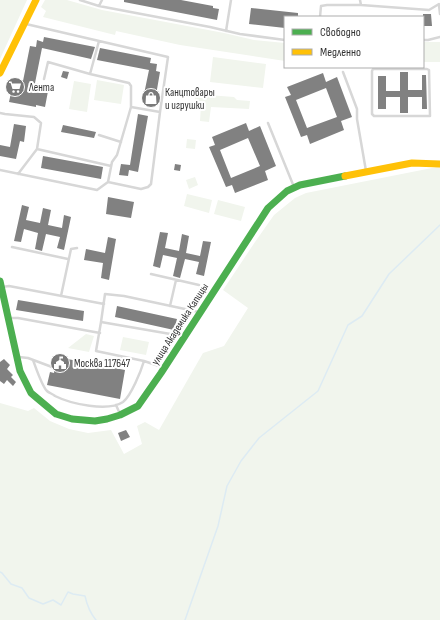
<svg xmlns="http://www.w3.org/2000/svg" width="440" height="620" font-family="'Sofia Sans Condensed',sans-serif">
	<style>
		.green { fill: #f1f5ed }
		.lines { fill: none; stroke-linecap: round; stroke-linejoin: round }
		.stream { stroke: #ddebf3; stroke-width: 1.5 }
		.building { fill: #818181; fill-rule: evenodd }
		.lane { stroke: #d7d7d7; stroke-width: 2.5 }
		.fast { stroke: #4caf50; stroke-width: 7 }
		.slow { stroke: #ffc107; stroke-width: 7 }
		.labels { text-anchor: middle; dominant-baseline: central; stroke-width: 4; stroke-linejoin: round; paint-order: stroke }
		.poi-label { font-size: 11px; fill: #333; stroke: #fff; text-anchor: start }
		.street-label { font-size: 11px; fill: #333; stroke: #fff }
	</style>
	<rect width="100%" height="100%" fill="#fff"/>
	<!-- green -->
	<path class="green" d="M0 0H27L0 59Z
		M45 0H67L102 10 224 33 254 40 285 43V61L180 45 116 31 115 35 43 17 46 11 41 7Z
		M423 42H440V62H423Z
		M213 57 266 64 263 88 210 82Z
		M97 80 124 85 121 104 94 100Z
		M74 81 91 84 87 112 69 109Z
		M195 94 234 97 237 100 250 101 249 109 211 107 209 122 200 121 201 105 195 104Z
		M187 139 196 140 195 149 186 148Z
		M437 167H440V620H0V403L28 411 34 408 50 421 69 429 88 433 111 430 124 454 142 444 137 426 145 422 159 430 203 353 224 346 248 308 223 290 255 242 274 215 295 198 306 193Z
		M195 177 198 185 189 189 186 180Z
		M187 194 212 200 209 213 184 206Z
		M218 200 245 207 241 221 214 214Z
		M86 334 94 336 89 352 68 348Z
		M123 337 149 342 146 355 120 350Z"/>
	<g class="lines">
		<!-- stream -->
		<path class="stream" d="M0 572 2 573 11 584 22 588 29 598 43 604 53 600 61 605 68 592 73 594 85 596C87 605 90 613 96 620
			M185 620 218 526 227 486 241 461 259 438 318 391 348 325 362 316 389 274 440 225"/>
	</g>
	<!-- building -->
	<path class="building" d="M124 0H181L213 6V8L219 9 217 20 124 2Z
		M251 8 298 13V17H285V28L249 24Z
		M423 14H431L432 26H423Z
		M44 37 95 47 91 59 42 48 35 83 49 86 45 107 36 105V107L9 102 14 79 23 81 30 46 36 47 37 40 43 42Z
		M100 48 151 58 150 63 157 64 156 71 160 72 155 101 143 99 149 70 97 60Z
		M63 71 69 72 67 79 61 77Z
		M400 72H408V90H422V75H426L427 109H422V97H408V113H400V97H386V109H378V76H386V91H400Z
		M323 73 326 82 337 77 352 117 341 121 344 130 310 144 307 135 301 137 285 97 291 95 287 87ZM326 88 337 117 307 128 296 100Z
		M138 114 148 116 138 172 129 170 128 176 119 175 121 164 130 165Z
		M246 123 249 131 260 126 276 166 265 171 268 180 235 193 232 185 226 187 209 147 215 145 212 137ZM248 138 260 166 231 178 220 150Z
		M14 124 26 126 24 142 20 141 16 159 0 156V145L10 147Z
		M63 125 96 132 94 138 61 132Z
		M43 156 103 167 101 179 41 168Z
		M175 164 181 165 180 171 174 170Z
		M108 197 134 202 131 218 106 214Z
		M22 205 29 207 26 220 40 223 43 208 51 210 48 225 62 228 64 215 71 217 64 250 57 248 60 237 46 234 42 251 35 249 38 233 24 229 21 242 14 241Z
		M160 232 168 233 165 248 179 251 182 234 189 236 186 253 200 256 203 241 211 242 204 276 196 274 199 262 185 259 180 278 173 276 177 258 163 255 160 268 153 266Z
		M108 237 116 239 109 280 101 278 103 263 84 260 86 249 105 253Z
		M18 300 84 311 83 321 16 310Z
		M117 306 177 319 174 330 115 317Z
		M57 357 125 370 120 399 47 385 50 372 54 373Z
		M4 359 10 365 7 369 13 375 11 377 16 382 13 386 7 380 4 384 0 381V362Z
		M126 430 130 437 121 441 118 433Z"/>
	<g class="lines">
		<!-- lane -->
		<path class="lane" d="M80 0 99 6 210 27 240 34 285 40
			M360 0 361 5
			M439 5 440 14
			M99 6 102 0
			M320 17 321 6 327 5H361L429 10 439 4
			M26 24 168 57 160 112
			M226 31 231 0
			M423 40H428L440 37
			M373 69H427L429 70 430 116H374L372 114V71Z
			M343 72 357 109V119L366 171
			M90 74 129 83 131 86V107
			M44 79 48 62 90 74 99 41
			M131 107 160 112 151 184 148 187 141 189 108 182 112 162 117 155Z
			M0 113 5 114 34 117 41 123 37 149
			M268 123 294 187
			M99 135 121 142
			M0 170 97 190 108 182
			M18 174 37 149 111 166
			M12 247 68 259
			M151 274 199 285
			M2 287 9 286 104 304
			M61 296 71 249 77 248
			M170 306 176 280
			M10 318H18L100 333
			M101 322 105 294 124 296 199 312
			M19 357 28 358 52 367
			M33 360C36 368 42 386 47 391 49 393 53 394 55 396 71 404 108 412 123 402 131 396 141 371 144 361L162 367
			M144 361 96 351 101 322 182 336
			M116 405 120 414"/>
		<!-- fast -->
		<path class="fast" d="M0 281 20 371 31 393 56 414 72 419 95 421 107 419 120 415 138 406 161 373 268 208 287 191 300 185 345 176"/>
		<!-- slow -->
		<path class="slow" d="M0 73 36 0
			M345 176 412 163 440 164"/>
	</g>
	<!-- icons -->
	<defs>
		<g id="supermarket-disc" transform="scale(1)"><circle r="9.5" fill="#7a7a7a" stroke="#fff"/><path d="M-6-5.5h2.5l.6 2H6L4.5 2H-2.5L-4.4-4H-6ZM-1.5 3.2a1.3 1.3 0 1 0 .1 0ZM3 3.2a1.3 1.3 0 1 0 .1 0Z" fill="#fff"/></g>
		<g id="shop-disc" transform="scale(1)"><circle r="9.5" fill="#7a7a7a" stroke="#fff"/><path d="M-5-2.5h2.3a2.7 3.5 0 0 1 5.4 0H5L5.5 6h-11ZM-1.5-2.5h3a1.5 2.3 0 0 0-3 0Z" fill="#fff"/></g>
		<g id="civic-disc" transform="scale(1)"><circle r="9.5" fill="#7a7a7a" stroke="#fff"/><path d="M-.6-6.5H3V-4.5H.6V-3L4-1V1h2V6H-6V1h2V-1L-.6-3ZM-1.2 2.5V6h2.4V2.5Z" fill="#fff"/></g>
	</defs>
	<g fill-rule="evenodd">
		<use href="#supermarket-disc" x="15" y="87"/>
		<use href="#shop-disc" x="151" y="98"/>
		<use href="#civic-disc" x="60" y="363"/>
	</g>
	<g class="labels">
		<!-- poi labels -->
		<g class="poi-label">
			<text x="29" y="87">Лента</text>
			<text x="165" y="92">Канцтовары<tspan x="165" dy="13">и игрушки</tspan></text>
			<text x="74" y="363">Москва 117647</text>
		</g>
		<!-- street labels -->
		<g class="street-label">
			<text transform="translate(180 324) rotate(-57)">улица Академика Капицы</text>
		</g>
	</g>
	<!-- legend -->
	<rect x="284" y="16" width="140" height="52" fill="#ffffff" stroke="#adadad"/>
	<rect x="292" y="29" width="20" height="6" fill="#4caf50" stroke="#adadad"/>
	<text x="320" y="36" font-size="12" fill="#333333">Свободно</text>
	<rect x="292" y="49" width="20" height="6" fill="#ffc107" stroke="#adadad"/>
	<text x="320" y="56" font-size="12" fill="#333333">Медленно</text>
</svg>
